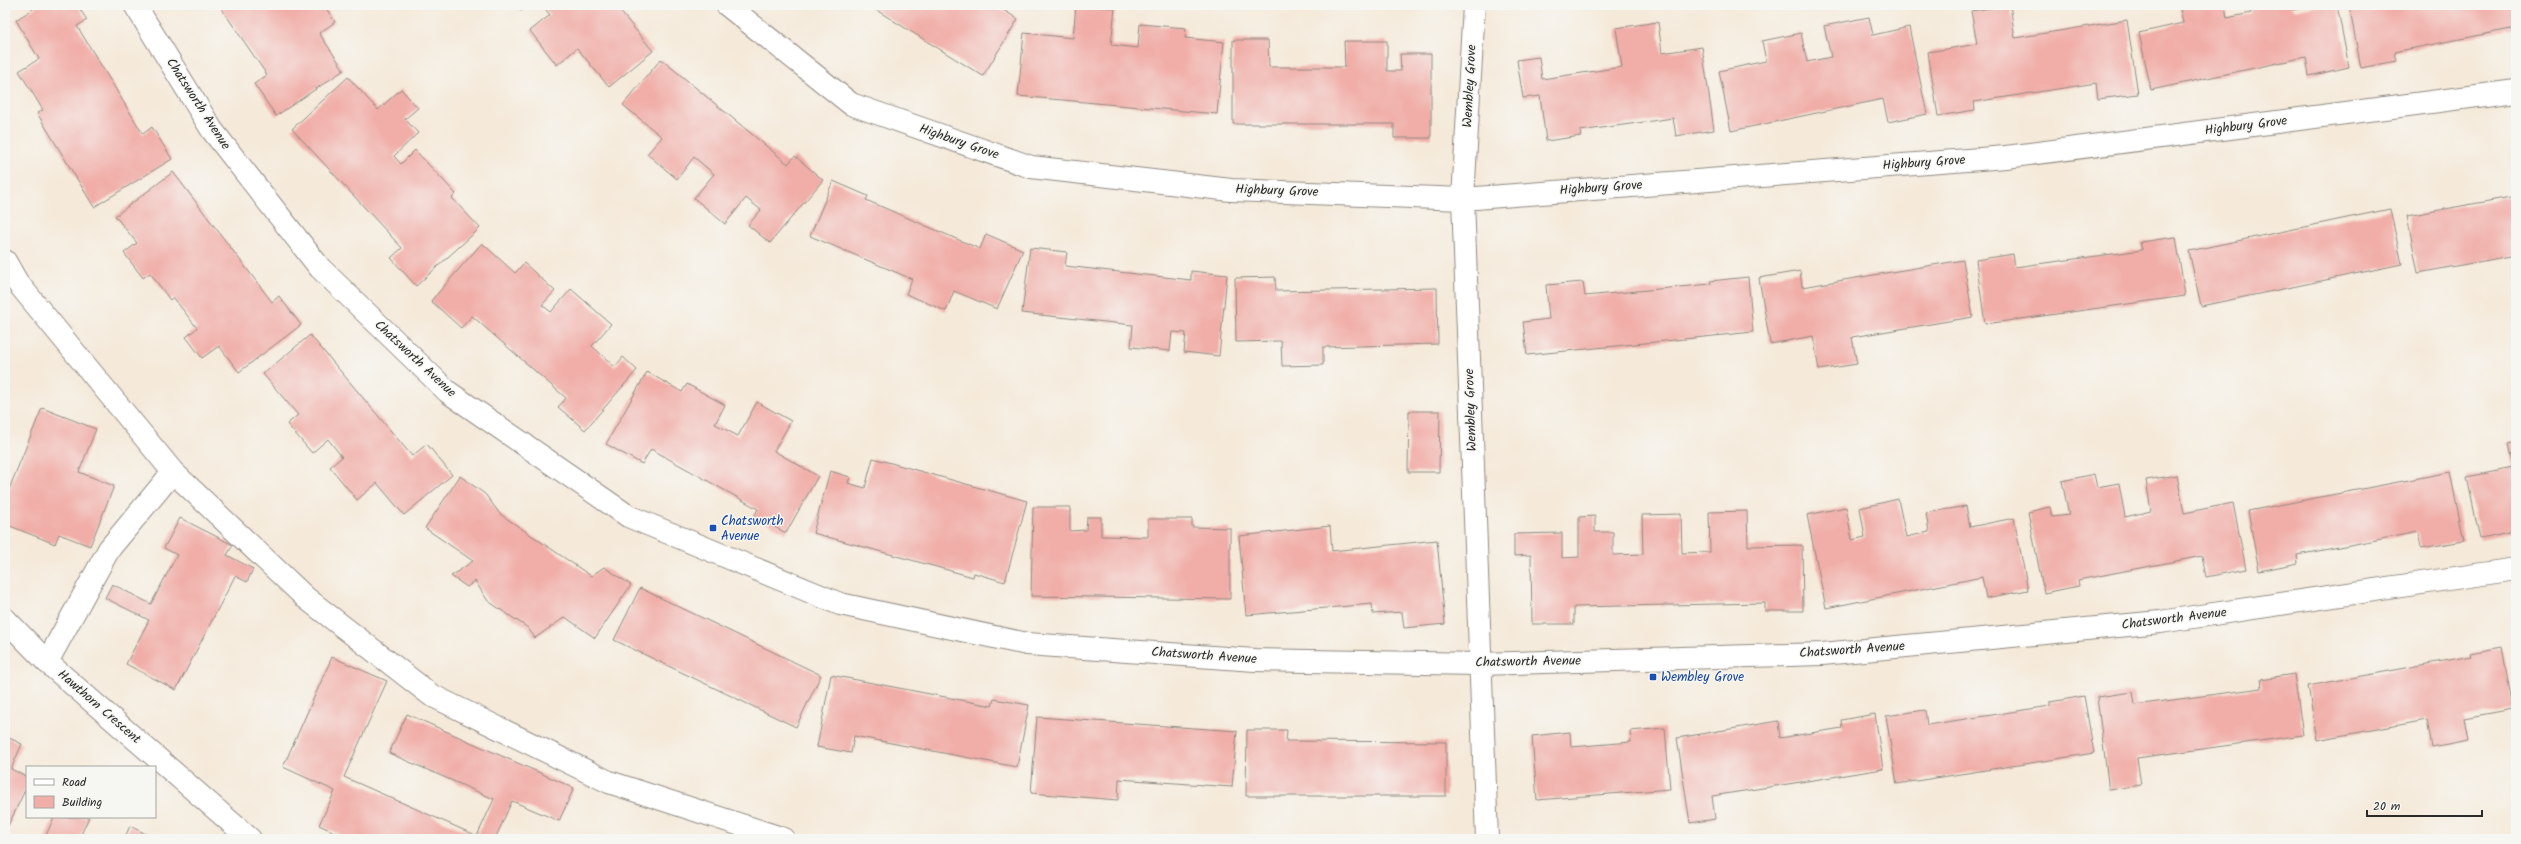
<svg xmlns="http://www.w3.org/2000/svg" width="2521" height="844" font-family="Kalam,sans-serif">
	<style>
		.building { fill: #f1aea8 }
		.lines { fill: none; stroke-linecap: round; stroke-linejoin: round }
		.service-casing { stroke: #908a82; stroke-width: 24 }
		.minor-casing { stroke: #908a82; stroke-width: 24 }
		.service { stroke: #fff; stroke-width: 22 }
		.minor { stroke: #fff; stroke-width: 22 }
		.transit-dot { fill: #1a4fb4; stroke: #f6f6f2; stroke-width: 1.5 }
		.labels { text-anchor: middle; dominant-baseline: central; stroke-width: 3; stroke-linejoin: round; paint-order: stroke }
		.street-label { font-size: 13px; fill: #2b2b2b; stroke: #f6f6f2 }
		.transit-label { font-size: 13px; fill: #164399; stroke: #f6f6f2; text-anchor: start }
	</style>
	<rect width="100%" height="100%" fill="#f6f6f2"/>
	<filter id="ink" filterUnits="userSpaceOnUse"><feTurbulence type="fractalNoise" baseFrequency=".025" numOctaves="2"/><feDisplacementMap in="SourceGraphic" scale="8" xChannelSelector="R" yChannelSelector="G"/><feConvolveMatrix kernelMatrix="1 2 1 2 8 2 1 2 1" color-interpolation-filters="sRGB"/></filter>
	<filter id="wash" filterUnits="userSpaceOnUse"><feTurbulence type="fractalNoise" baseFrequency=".012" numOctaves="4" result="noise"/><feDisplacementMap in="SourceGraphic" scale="16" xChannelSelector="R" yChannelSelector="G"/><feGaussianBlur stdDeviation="0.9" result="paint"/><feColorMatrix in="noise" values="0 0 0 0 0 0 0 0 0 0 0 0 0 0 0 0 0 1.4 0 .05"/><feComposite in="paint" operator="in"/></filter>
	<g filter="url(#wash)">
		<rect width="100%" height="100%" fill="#f5eada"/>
		<g id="blocks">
			<!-- building -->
			<path class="building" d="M39 5H77L87 20 77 26 143 134 152 127 172 159 94 207 37 113 43 110 19 71 39 59 16 20Z
				M219 5H324L335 22 319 33 344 70 276 116 254 84 267 75Z
				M517 5H528L521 11Z
				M542 5H615L653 51 609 87 577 48 557 65 530 31 550 15Z
				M868 5H995L1018 19 983 76Z
				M1076 5 1115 8 1111 45 1138 48 1140 24 1186 28 1185 38 1224 42 1217 114 1018 96 1024 33 1073 38Z
				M2010 5 2015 38 2127 20 2138 94 2098 99 2096 83 1974 102 1975 110 1938 116 1928 52 1977 44 1971 11Z
				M2179 5H2225L2227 18 2251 13 2249 5H2292L2293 10 2319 5H2337L2349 67 2309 76 2306 57 2151 90 2139 33 2183 23Z
				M2349 5H2516V28L2394 52 2396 61 2361 68Z
				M1869 17 1873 35 1909 27 1927 114 1888 122 1883 99 1731 131 1719 71 1766 61 1762 41 1801 33 1807 62 1831 57 1824 26Z
				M1658 22 1662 53 1702 47 1714 130 1676 136 1673 118 1580 131 1581 136 1546 141 1540 96 1523 98 1517 60 1539 57 1542 79 1622 67 1616 28Z
				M1233 40H1268L1269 67H1345L1344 41H1387V71H1401L1400 54H1431V138H1394V124H1233Z
				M661 59 788 164 795 156 823 180 770 243 748 225 761 210 746 198 725 224 694 198 714 174 694 157 677 179 647 154 662 137 623 105Z
				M348 77 378 110 401 89 418 108 405 119 418 133 394 156 401 164 415 150 456 194 452 198 480 228 416 286 391 258 402 248 292 129Z
				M173 172 272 302 279 296 301 325 239 372 219 346 202 358 186 337 197 328 173 297 170 300 150 273 143 278 124 253 137 243 115 216Z
				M833 181 868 196 866 200 980 249 986 234 1023 250 997 309 954 291 946 311 906 294 912 279 810 236Z
				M2516 196V255L2418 273 2407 216Z
				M2390 209 2402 264 2201 306 2189 251Z
				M2176 237 2185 296 1985 324 1976 260 2013 254 2015 267 2142 250 2140 242Z
				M482 243 515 273 524 263 555 291 542 305 551 312 571 289 611 324 592 346 615 367 623 357 637 370 585 430 558 407 566 398 472 316 461 328 431 301Z
				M1030 248 1067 252 1065 266 1191 280V271L1227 275 1219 356 1184 352 1186 333 1172 332 1170 351 1131 347 1133 325 1022 313Z
				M1963 260 1973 317 1852 337 1857 364 1819 370 1813 336 1770 344 1759 278 1800 271 1802 287Z
				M1275 277 1276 291 1437 288 1438 344 1323 347V365L1282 366 1281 341 1236 342 1235 278Z
				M1748 277 1753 332 1527 355 1523 322 1549 319 1546 285 1583 282 1585 296 1711 284 1710 281Z
				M310 335 412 456 427 444 452 475 404 515 377 483 357 500 330 467 342 457 328 439 312 453 287 424 298 415 263 374Z
				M647 372 682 392 687 384 725 405 715 424 738 436 757 402 791 421 774 451 818 476 786 533 754 516 758 509 651 449 642 464 606 444Z
				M42 408 96 429 79 472 114 486 90 546 59 534 55 544 5 524V499Z
				M1409 411H1440L1439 472H1408Z
				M2516 441 2514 532 2480 539 2467 477 2513 468 2508 443Z
				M873 458 1027 501 1005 582 974 573 973 577 813 533 830 471 850 477 848 483 865 488Z
				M2450 472 2464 541 2421 548 2418 532 2297 555 2298 563 2259 571 2248 511Z
				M2094 474 2097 487 2119 483 2125 517 2151 511 2146 480 2177 475 2184 513 2233 503 2246 569 2206 577 2202 556 2078 580 2079 586 2044 593 2028 512 2050 507 2052 517 2069 515 2062 481Z
				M460 476 485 494 500 514 591 576 604 567 631 585 595 638 565 617 535 638 528 628 488 601 475 581 467 587 451 576 473 561 425 528Z
				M1898 499 1906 537 1929 532 1926 513 1966 506 1970 527 2014 518 2028 590 1986 598 1982 577 1826 608 1807 515 1846 507 1852 540 1865 537 1860 508Z
				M1033 507H1070V531L1086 530 1087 517H1101V536L1148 537V519H1192V527L1230 528V599L1031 596Z
				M1747 511 1748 546 1802 545 1803 611H1765V603L1574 607V624H1532L1531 555 1514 556V534L1562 533V558L1579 557V517L1595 516V532H1613V555L1643 554 1642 515 1681 514 1682 553 1710 552 1709 512Z
				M180 518 233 545 227 555 253 569 247 582 235 576 176 690 126 664 149 620 105 598 112 584 151 604 177 555 164 548Z
				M1330 526 1332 551 1437 540 1445 624 1404 628 1402 612 1373 614 1372 604 1246 615 1239 536Z
				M640 588 821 675 796 727 614 640Z
				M2502 647 2513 709 2464 718 2468 741 2432 748 2427 720 2317 740 2308 686 2471 656 2470 653Z
				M332 657 387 681 344 777 477 836 494 799 389 753 407 714 574 788 559 821 512 801 495 839H350L319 825 335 791 283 767Z
				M2294 674 2303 735 2137 758 2141 785 2109 790 2097 697 2133 692 2135 705 2262 688 2261 679Z
				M831 675 992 706 994 699 1029 705 1017 767 854 736 851 753 817 747Z
				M2084 696 2094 753 1897 784 1886 716 1925 710 1927 725 2050 706V702Z
				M1875 714 1883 769 1712 796 1715 819 1690 823 1677 738 1778 721 1780 738 1842 728 1841 720Z
				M1037 717 1237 731 1232 787 1119 779 1118 800 1031 793Z
				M1665 728 1670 789 1537 800 1532 736 1570 732 1571 747 1631 742 1630 731Z
				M1247 730H1287L1286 741 1446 742V796H1246Z
				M5 736 22 744 11 769 27 777V786L8 826 5 824Z
				M54 817H89L79 839H48L45 838Z
				M130 826 156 839H124Z"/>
		</g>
	</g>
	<g filter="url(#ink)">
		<use href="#blocks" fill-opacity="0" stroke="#908a82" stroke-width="1"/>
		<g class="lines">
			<!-- service casing -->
			<g class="service-casing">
				<path id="service" d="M5 261 17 282 173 472 306 598 431 695 609 782 784 839
					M47 662 109 549 173 472"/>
			</g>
			<!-- minor casing -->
			<g class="minor-casing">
				<path id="minor" d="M135 5 212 130 320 268 448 392 628 516 840 604 1027 644 1255 660 1479 664 1822 654 2160 622 2516 569
					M727 5 851 104 1031 167 1231 190 1463 199 2006 157 2516 91
					M1474 5 1463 199 1487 839
					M5 619 47 662 250 839"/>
			</g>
			<!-- service -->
			<use href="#service" class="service"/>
			<!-- minor -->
			<use href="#minor" class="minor"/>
		</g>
	</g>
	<!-- markers -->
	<g class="transit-dot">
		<rect x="709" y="524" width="8" height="8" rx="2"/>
		<rect x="1649" y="673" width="8" height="8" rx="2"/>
	</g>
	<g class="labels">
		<!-- street labels -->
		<g class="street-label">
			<text transform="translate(1470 86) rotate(-87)">Wembley Grove</text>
			<text transform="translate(198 104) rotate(57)">Chatsworth Avenue</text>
			<text transform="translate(2246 126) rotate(-7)">Highbury Grove</text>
			<text transform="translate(959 142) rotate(19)">Highbury Grove</text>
			<text transform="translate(1924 163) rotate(-4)">Highbury Grove</text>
			<text transform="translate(1601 188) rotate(-4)">Highbury Grove</text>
			<text transform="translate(1277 191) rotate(2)">Highbury Grove</text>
			<text transform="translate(415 359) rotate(43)">Chatsworth Avenue</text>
			<text transform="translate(1471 410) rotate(-92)">Wembley Grove</text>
			<text transform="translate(2174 619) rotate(-7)">Chatsworth Avenue</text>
			<text transform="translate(1852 650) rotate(-4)">Chatsworth Avenue</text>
			<text transform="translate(1204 656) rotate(4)">Chatsworth Avenue</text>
			<text transform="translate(1528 662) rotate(-1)">Chatsworth Avenue</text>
			<text transform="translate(99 707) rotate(41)">Hawthorn Crescent</text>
		</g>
		<!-- transit labels -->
		<g class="transit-label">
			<text x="721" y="521">Chatsworth<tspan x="721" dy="15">Avenue</tspan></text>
			<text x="1661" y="677">Wembley Grove</text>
		</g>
	</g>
	<!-- margin -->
	<rect width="2521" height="844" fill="none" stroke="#f6f6f2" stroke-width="20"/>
	<!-- legend -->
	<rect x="26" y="766" width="130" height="52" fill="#f6f6f2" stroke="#a5a5a2"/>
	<rect x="34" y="779" width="20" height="6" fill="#ffffff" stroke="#a5a5a2"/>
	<text x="62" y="786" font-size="12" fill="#2b2b2b">Road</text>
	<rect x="34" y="796" width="20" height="12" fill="#f1aea8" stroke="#a5a5a2"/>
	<text x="62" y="806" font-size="12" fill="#2b2b2b">Building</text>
	<!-- scale -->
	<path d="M2367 810v6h115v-6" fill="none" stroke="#2b2b2b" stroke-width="2"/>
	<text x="2373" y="810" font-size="12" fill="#2b2b2b" stroke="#f6f6f2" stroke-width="3" paint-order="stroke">20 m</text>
</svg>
